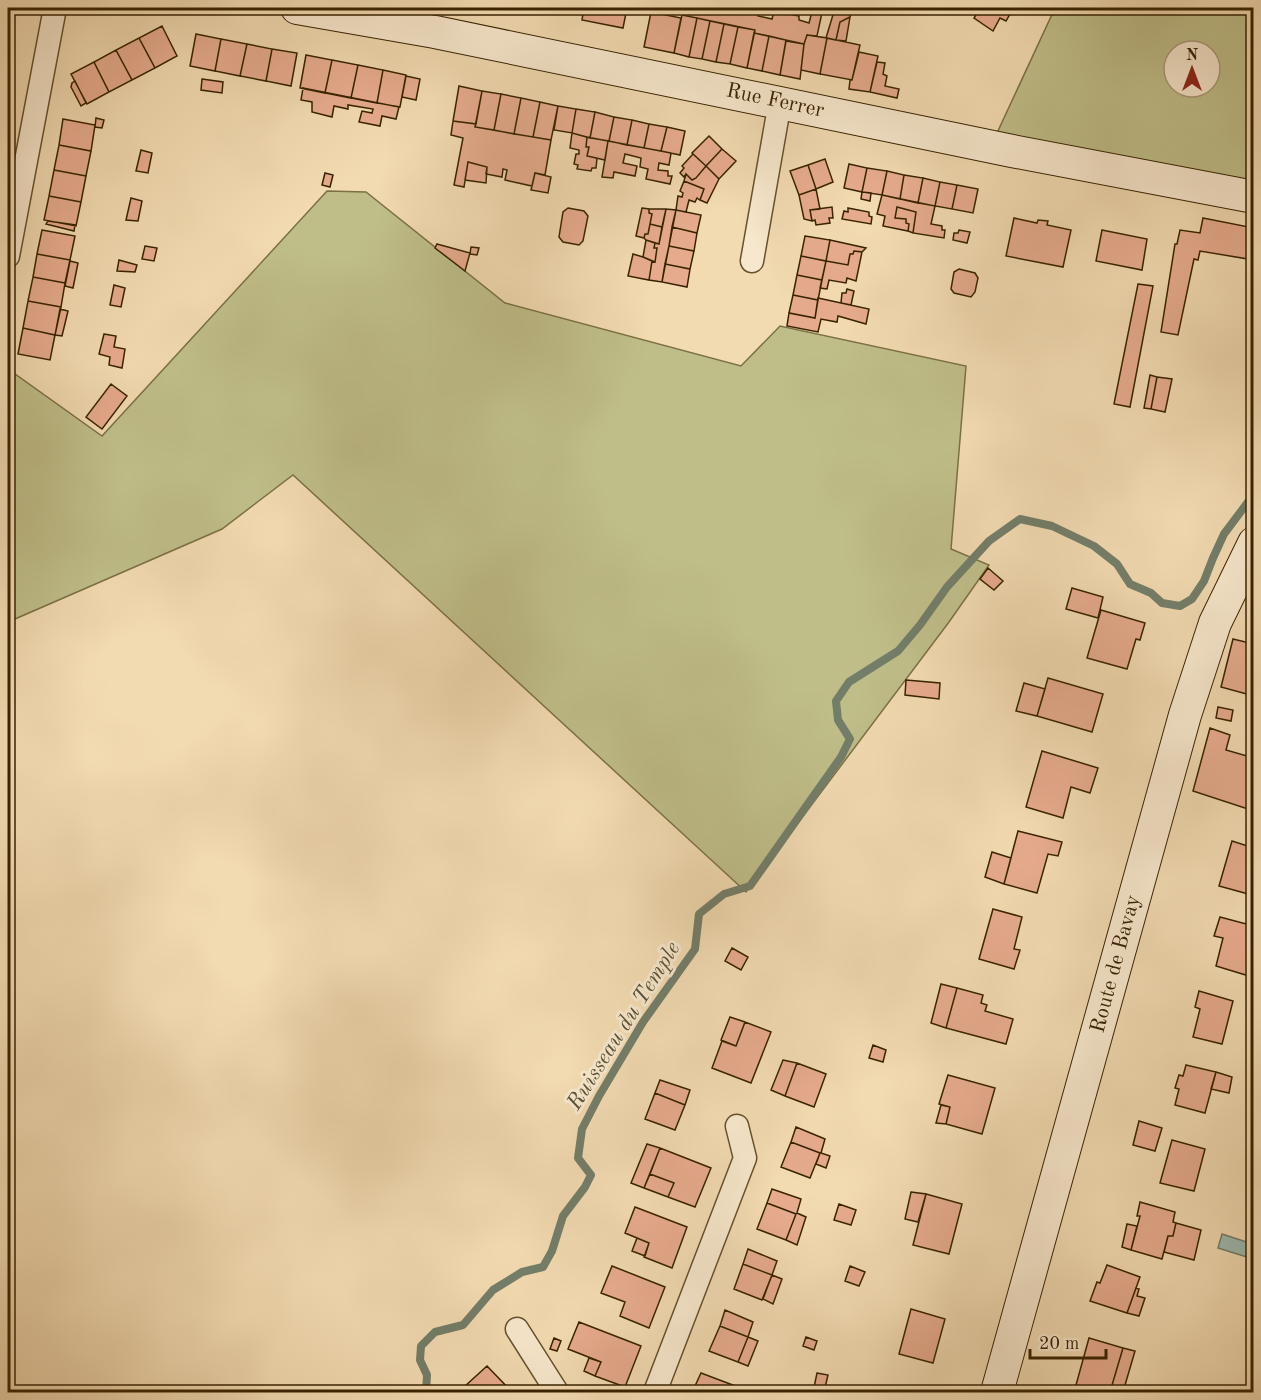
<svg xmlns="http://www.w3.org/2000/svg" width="1261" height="1400" font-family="'Old Standard TT',serif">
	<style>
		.green { fill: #bfbe89; stroke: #7c7045; stroke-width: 1.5; fill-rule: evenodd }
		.water { fill: #9bbaaf; stroke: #737e69; stroke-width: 1.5 }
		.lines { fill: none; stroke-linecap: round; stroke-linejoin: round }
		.stream { stroke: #737e69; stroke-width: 8 }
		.building { fill: #e6ab8d; stroke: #382301; stroke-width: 1.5 }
		.minor-casing { stroke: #66512d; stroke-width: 25 }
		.secondary-casing { stroke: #382301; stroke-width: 34 }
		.minor { stroke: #f7e7cc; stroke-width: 22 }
		.secondary { stroke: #f7e7cc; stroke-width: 32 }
		.labels { text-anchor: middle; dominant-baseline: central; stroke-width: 6; stroke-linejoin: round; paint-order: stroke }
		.street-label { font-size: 21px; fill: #382301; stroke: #f7e7cc }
		.water-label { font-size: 22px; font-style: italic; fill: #565035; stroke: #f7e7cc }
	</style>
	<rect width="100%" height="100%" fill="#f2dab1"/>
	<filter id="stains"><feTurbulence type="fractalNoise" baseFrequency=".00333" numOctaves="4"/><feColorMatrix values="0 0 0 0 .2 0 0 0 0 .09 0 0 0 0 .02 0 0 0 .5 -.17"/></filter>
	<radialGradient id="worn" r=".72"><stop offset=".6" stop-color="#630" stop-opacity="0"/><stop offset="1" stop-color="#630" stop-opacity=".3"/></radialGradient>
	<!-- green -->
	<path class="green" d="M1055 8H1253V197L991 146ZM1174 51H1210V87H1174Z
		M327 191 366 192 505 303 741 366 780 326 966 366 951 549 989 565 949 622 746 892 293 475 222 529 8 622V369L102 436Z"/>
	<!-- water -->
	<path class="water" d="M1222 1234 1253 1244V1259L1218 1248Z"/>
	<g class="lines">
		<!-- stream -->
		<path class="stream" d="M426 1392 427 1375 420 1360 421 1346 435 1332 463 1325 493 1290 522 1272 543 1267 552 1251 563 1216 585 1187 591 1175 578 1158 582 1129 599 1096 643 1022 695 949 699 914 724 894 750 886 841 757 850 739 838 720 836 701 849 682 898 651 920 625 947 587 989 541 1020 519 1052 526 1094 546 1117 564 1130 584 1151 593 1162 603 1180 606 1192 599 1204 581 1213 558 1224 534 1254 494"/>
	</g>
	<!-- building -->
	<path class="building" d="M584 8H627L623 28 582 20Z
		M684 8H759L758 16 772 19 774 11 799 16V20L809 23 813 8H823L817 36 807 35 804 44 754 33 755 30 682 15Z
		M835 8 852 11 850 17 840 22 836 40 826 38Z
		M980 8H1007L1005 11 1010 14 1006 21 1000 18 993 31 974 18Z
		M651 12 681 18 674 53 644 47Z
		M682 15 697 18 689 57 674 53Z
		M850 17 846 41 836 40 840 22Z
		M697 18 710 21 702 59 689 57Z
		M710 21 724 24 716 62 702 59Z
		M724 24 738 27 730 64 716 62Z
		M162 26 177 56 155 68 139 38Z
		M738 27 755 30 747 68 730 64Z
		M754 33 769 36 762 71 747 68Z
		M196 34 221 39 215 71 190 66Z
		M807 35 827 38 820 74 801 70 804 44Z
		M769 36 786 40 780 75 762 71Z
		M139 38 155 68 132 80 116 50Z
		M827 38 860 45 852 80 820 74Z
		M221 39 247 44 240 76 215 71Z
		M786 41 804 44 800 79 780 75Z
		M247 44 272 49 266 81 240 76Z
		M272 49 297 53 291 86 266 81Z
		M116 50 132 80 109 92 94 62Z
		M859 52 878 56 870 92 849 89 850 80H852Z
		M8 55 14 63 8 68Z
		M306 55 332 60 325 93 300 88Z
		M332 60 358 65 351 98 325 93Z
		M94 62 109 92 87 104 71 74Z
		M877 62 885 63 883 74 887 76 885 86 899 89 897 98 870 92Z
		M358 65 383 70 377 103 351 98Z
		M383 70 406 75 400 107 377 103Z
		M406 76 420 79 416 100 402 97Z
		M202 79 223 82 222 93 201 90Z
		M75 81 86 103 81 106 71 87 72 83Z
		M459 86 482 91 476 124 453 121Z
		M303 88 399 107 396 119 382 116 380 126 359 122 362 111 372 113 373 109 348 105V109L334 106 332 117 312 112V102L301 100Z
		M482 91 501 94 494 130 475 127Z
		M501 94 521 98 514 134 494 130Z
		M521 98 540 102 533 137 514 134Z
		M540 102 558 106 551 140 533 137Z
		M558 106 576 109 572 133 554 130Z
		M576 109 595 112 590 138 572 133Z
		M595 112 614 117 609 141 590 138Z
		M614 117 632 120 627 145 609 141Z
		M96 118 104 120 102 128 95 127Z
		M63 119 95 125 91 151 59 145Z
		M632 120 649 124 644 148 627 145Z
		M453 121 476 124 475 127 551 140 545 175 535 173 532 186 505 180 507 170 503 169 502 177 486 174 487 167 468 162 464 187 454 185 463 138 451 135Z
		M649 124 667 127 661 151 644 148Z
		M667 127 685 131 680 155 661 151Z
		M572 133 587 137 586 147H589L587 156 597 158 596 168H592L591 171 577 169 578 165 574 164 576 154H579V150L570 148Z
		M709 136 722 149 706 166 692 153Z
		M587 137 608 141 605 160 587 156 589 147H586Z
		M608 141 671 153 669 165 659 163 658 170 668 171V176H672L670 184 646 179 648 169 640 167 641 158 625 154 623 163 637 166 635 176 614 172 613 178 602 177Z
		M59 145 91 151 86 176 54 170Z
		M722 149 736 161 719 179 706 166Z
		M141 150 152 153 148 173 136 171Z
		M693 154 706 166 696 178 692 180 686 174 684 177 680 173 684 168 682 166Z
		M825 159 833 182 816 189 808 165Z
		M468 162 487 167 486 183 465 180Z
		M849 164 867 168 862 192 844 188Z
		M808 165 816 189 799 195 790 171Z
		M706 166 719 179 707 203 700 200 704 189 684 181 686 174 692 180 696 178Z
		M867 168 887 171 882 195 862 192Z
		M54 170 86 176 81 202 49 196Z
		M887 171 904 175 900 199 882 195Z
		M325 173 333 175 330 187 322 185Z
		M535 173 551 177 548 193 531 190Z
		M904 175 923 178 918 203 900 199Z
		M923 178 940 182 935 206 918 203Z
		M684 181 704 189 700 200 697 198 695 202 689 200 686 212 676 210 678 196 682 197 683 193 680 191Z
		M940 182 957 185 952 209 935 206Z
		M957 185 978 189 973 213 952 209Z
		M816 189 820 209 810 210 812 221 804 219 799 195Z
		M862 192 871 193 870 201 861 199Z
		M882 195 935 206 931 224 942 226V230H945L944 238 913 233 916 212 897 207 895 218 906 219V223L909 224 908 231 883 226 885 216 877 214Z
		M49 196 81 202 76 226 44 220Z
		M131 198 142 201 138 221 126 220Z
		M832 207 833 218H829L830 223 816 225 815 220 812 221 810 210Z
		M897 207 916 212 913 233 908 231 909 224 906 223V219L895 218Z
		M568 208 584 211 588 216 583 241 579 245 563 242 559 237 563 212Z
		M642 208 649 209V213L652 214 648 234H645L644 238 636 236Z
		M848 208 869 212V216L872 217 871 224 842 219 844 211 848 212Z
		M649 209H666L662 227 650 224 652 214 649 213Z
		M666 209 676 210 662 282 649 280 652 261 655 262 657 248H654L655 243 659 244Z
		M676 210 701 215 697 233 672 227Z
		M1014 218 1037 223 1038 220 1048 221 1047 225 1071 230 1063 267 1006 256Z
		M1203 218 1254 228V260L1200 251 1198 260 1194 259 1178 335 1161 332 1175 244H1177L1180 230 1200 233Z
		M48 221 75 225 74 231 46 224Z
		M650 224 662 227 659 244 646 240 644 238 645 234H648Z
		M672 227 697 233 694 251 669 246Z
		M42 230 75 236 70 260 37 254Z
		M959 230 970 232 967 243 953 240 954 233H958Z
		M1102 230 1147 239 1142 270 1096 261Z
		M805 236 830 240 826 261 801 256Z
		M646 240 655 243 654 248H657L655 262 643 257Z
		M830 240 866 248 862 252 854 251 853 254H850L848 265 826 261Z
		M437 244 470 253 465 271 435 248Z
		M145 246 157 248 154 261 142 259Z
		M669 246 694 251 690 269 665 264Z
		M471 247 479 248 477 255 470 254Z
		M854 251 862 252 856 281 847 278 846 283 829 280 827 289 820 288 826 261 848 265 850 254H853Z
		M37 254 70 260 65 283 33 277Z
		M633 254 643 257 652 261 649 280 628 276Z
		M801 256 826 261 822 280 797 275Z
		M119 260 137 265 135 272 117 271Z
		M70 261 78 263 73 288 65 286Z
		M665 264 690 269 687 287 662 282Z
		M959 269 975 273 978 278 975 292 971 297 954 293 951 289 954 272Z
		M797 275 822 280 818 300 793 295Z
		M33 277 65 283 61 307 28 301Z
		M1138 284 1153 286 1130 407 1114 404Z
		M114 285 125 288 121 307 110 305Z
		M847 289 854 291 851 305 841 303 842 293H846Z
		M793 295 818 300 815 318 789 313Z
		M818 298 869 309 866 324 838 316 837 322 821 319 818 332 787 326 789 313 815 318Z
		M28 301 61 307 55 335 23 328Z
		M60 309 68 311 62 336 55 335Z
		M23 328 55 335 50 360 18 354Z
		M104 334 116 336 114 347 125 349 122 368 109 365 110 357 99 354Z
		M1150 375 1157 377 1151 409 1144 408Z
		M1157 377 1172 379 1165 412 1151 409Z
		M111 384 127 396 102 429 86 417Z
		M988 568 1003 581 994 590 980 579Z
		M1072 588 1103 597 1098 618 1066 609Z
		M1101 610 1145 623 1140 640 1136 639 1127 669 1087 658Z
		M1233 639 1254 644V696L1221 687Z
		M1048 678 1103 694 1092 732 1037 716Z
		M906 680 940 683 939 699 905 695Z
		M1024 683 1045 689 1037 716 1016 711Z
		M1218 707 1233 710 1231 721 1216 718Z
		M1210 728 1230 735 1226 750 1254 758V811L1193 791Z
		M1042 751 1098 768 1090 793 1071 787 1063 818 1026 807Z
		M1018 831 1062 842 1058 856 1048 854 1037 893 1004 884Z
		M1232 841 1254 848V889L1252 895 1219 886Z
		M992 852 1011 858 1004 884 985 877Z
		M993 909 1022 917 1014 949 1020 950 1014 969 979 959Z
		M1220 917 1254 926V961L1249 976 1216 966 1223 938 1214 936Z
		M732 948 748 957 741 970 725 961Z
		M941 984 957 988 946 1028 931 1023Z
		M957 988 983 995 981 1003 987 1005 985 1011 1013 1019 1006 1044 946 1028Z
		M1199 991 1233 1001 1222 1044 1193 1037 1200 1009 1195 1007Z
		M730 1017 745 1022 736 1046 721 1040Z
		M745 1022 771 1032 751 1083 712 1068 722 1041 736 1046Z
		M873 1045 886 1050 883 1062 869 1058Z
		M783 1060 797 1063 785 1096 771 1090Z
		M797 1063 826 1074 814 1107 785 1096Z
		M1186 1065 1216 1072 1205 1113 1175 1105 1179 1089 1175 1088 1179 1075 1183 1076Z
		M1216 1072 1232 1077 1229 1093 1211 1089Z
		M948 1075 995 1088 982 1134 946 1124 950 1107 939 1104Z
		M660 1080 690 1090 685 1105 655 1093Z
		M655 1093 685 1105 675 1130 645 1119Z
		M941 1105 950 1107 946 1124 936 1123Z
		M1139 1121 1162 1128 1155 1151 1133 1145Z
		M796 1127 825 1139 821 1153 830 1156 826 1168 816 1164 820 1153 791 1142Z
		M1172 1140 1205 1149 1194 1191 1160 1183Z
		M791 1142 820 1153 810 1178 781 1167Z
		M647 1144 660 1148 644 1188 631 1183Z
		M660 1148 711 1168 695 1207 668 1197 674 1183 650 1174Z
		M650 1174 674 1183 668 1197 644 1188Z
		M772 1189 801 1199 797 1213 806 1217 797 1245 786 1240 796 1214 767 1203Z
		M911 1192 926 1194 918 1222 905 1219Z
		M926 1194 962 1204 949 1254 913 1245Z
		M1140 1202 1175 1212 1173 1222 1176 1223 1173 1236H1168L1162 1259 1131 1250 1140 1216H1137Z
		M767 1203 796 1214 786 1240 757 1229Z
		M839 1204 856 1210 851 1225 834 1220Z
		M635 1207 687 1227 672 1268 644 1257 649 1243 625 1233Z
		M1176 1223 1201 1230 1194 1260 1164 1252 1168 1236H1173Z
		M1127 1224 1137 1226 1131 1250 1122 1247Z
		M637 1238 649 1243 645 1256 632 1251Z
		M748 1249 777 1261 772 1275 743 1264Z
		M743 1264 772 1275 762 1300 734 1289Z
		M1107 1265 1140 1277 1127 1313 1090 1301 1097 1282 1100 1283Z
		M612 1266 665 1287 649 1328 620 1316 625 1302 601 1293Z
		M850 1266 865 1272 859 1286 845 1281Z
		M772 1275 782 1279 773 1304 763 1299Z
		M1136 1288 1139 1289 1137 1296 1145 1298 1139 1316 1127 1313Z
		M911 1309 945 1319 933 1363 899 1354Z
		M725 1310 753 1322 748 1337 720 1326Z
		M579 1322 641 1346 625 1387 595 1376 601 1362 568 1349Z
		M720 1326 748 1337 738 1362 709 1351Z
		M748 1337 758 1341 748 1366 738 1362Z
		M806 1337 817 1341 814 1350 803 1346Z
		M554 1338 561 1341 557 1351 550 1349Z
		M1089 1338 1123 1348 1110 1392H1102L1076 1385Z
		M1123 1348 1135 1351 1123 1392H1110Z
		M589 1358 601 1362 595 1376 584 1371Z
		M487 1366 512 1392H469L464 1387Z
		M701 1373 738 1387 736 1392H712L695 1386Z
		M817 1373 828 1375 824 1392H813Z
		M695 1386 712 1392H693Z"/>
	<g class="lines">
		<!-- minor casing -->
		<g class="minor-casing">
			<path id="minor" d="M8 256 55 8
				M752 261 780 102
				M517 1329 557 1392
				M655 1392 745 1158 737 1126"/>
		</g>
		<!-- secondary casing -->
		<g class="secondary-casing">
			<path id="secondary" d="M297 8 435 32 1012 151 1254 197
				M997 1392 1185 715 1215 623 1254 543"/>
		</g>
		<!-- minor -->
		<use href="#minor" class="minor"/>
		<!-- secondary -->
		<use href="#secondary" class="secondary"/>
	</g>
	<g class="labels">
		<!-- street labels -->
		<g class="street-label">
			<text transform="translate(775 101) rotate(12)">Rue Ferrer</text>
			<text transform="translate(1116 964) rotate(-75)">Route de Bavay</text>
		</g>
		<!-- water labels -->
		<g class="water-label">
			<text transform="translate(624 1026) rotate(-58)">Ruisseau du Temple</text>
		</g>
	</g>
	<!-- margin -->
	<rect width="1261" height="1400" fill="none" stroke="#f2dab1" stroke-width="30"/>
	<rect x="9" y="9" width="1243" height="1382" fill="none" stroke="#382301" stroke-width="3"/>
	<rect x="15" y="15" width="1231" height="1370" fill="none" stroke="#382301" stroke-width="1.5"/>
	<!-- north arrow -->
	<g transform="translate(1192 69)"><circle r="28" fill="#f7e7cc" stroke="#ab997b" stroke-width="1.5"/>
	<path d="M0-4.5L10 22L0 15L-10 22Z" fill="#8f2418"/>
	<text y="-9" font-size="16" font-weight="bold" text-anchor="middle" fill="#382301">N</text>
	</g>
	<!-- scale -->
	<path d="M1030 1349v9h76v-9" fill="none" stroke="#382301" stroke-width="3"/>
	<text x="1039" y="1349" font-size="18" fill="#382301" stroke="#f7e7cc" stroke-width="4.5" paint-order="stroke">20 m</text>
	<rect width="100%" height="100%" filter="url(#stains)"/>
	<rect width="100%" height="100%" fill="url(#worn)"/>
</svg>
